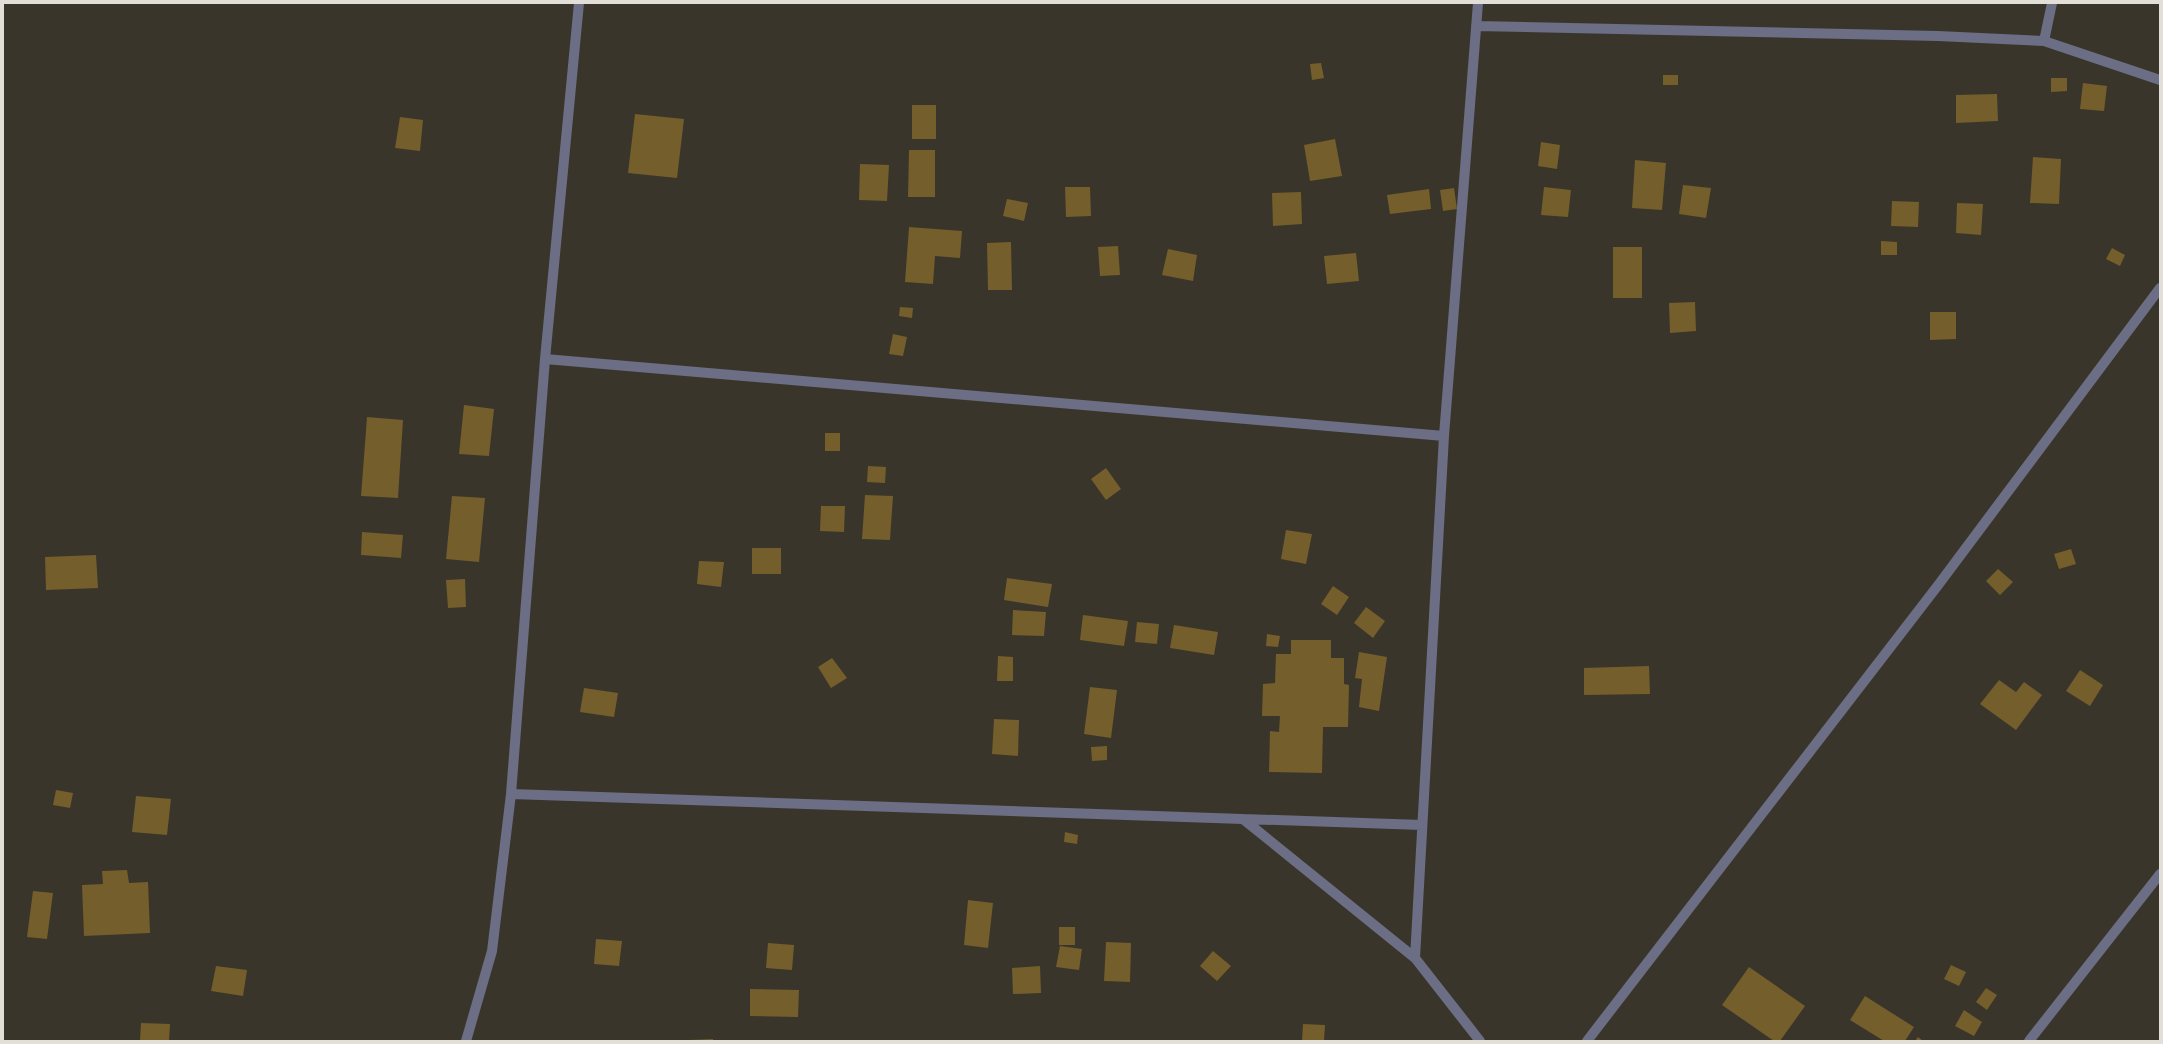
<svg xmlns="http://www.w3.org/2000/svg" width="2163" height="1044" font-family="'Titillium Web',sans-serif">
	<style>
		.building { fill: #745e2b }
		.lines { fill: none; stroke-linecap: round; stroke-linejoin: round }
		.minor { stroke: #6b6e84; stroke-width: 10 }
	</style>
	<rect width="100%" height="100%" fill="#3a352a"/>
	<!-- building -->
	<path class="building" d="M1321 63 1324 78 1312 80 1310 64Z
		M1663 75H1678V85H1663Z
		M2051 78H2067V91L2051 92Z
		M2083 83 2107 86 2104 111 2080 109Z
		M1997 94 1998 121 1956 123V95Z
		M912 105H936V139H912Z
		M635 114 684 119 677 178 628 173Z
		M400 117 423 120 420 151 395 148Z
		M1335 139 1342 176 1310 181 1304 145Z
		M1541 142 1560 145 1557 169 1538 166Z
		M909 150H935V197H908Z
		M2033 157 2061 159 2059 204 2030 203Z
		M1635 160 1666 163 1662 210 1632 208Z
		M860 164 889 165 887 201 859 200Z
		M1683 185 1711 188 1706 218 1679 214Z
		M1065 187H1090L1091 216 1066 217Z
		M1544 187 1571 190 1568 217 1541 215Z
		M1454 188 1457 209 1443 211 1440 190Z
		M1429 189 1431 209 1390 214 1387 195Z
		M1301 192 1302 224 1273 226 1272 193Z
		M1007 199 1028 203 1024 221 1003 216Z
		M1892 201 1919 202 1918 227 1891 226Z
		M1957 203 1983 204 1981 235 1956 233Z
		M909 227 962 231 960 258 935 256 933 284 905 282Z
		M1881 241 1897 242V255H1881Z
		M1011 242 1012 290H988L987 243Z
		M1118 246 1120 275 1100 276 1098 247Z
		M1613 247H1642V298H1613Z
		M2112 248 2125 255 2120 266 2106 259Z
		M1168 249 1197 255 1193 281 1162 275Z
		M1356 253 1359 281 1327 284 1324 256Z
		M1695 302 1696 331 1670 333 1669 303Z
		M900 307 913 308 912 318 899 316Z
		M1930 312H1956V339L1930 340Z
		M893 334 907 337 903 356 889 354Z
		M464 405 494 409 489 456 459 454Z
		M367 417 403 420 398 498 361 496Z
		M825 433H840V451H825Z
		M868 466 886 467 885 483 867 482Z
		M1106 468 1121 489 1106 500 1091 479Z
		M865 495 893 496 890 540 862 539Z
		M452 496 485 498 479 562 446 559Z
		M821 506H845L844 532 820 531Z
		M1286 530 1312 534 1306 564 1281 559Z
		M362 532 403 535 401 558 361 555Z
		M752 548H781V574H752Z
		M2071 549 2076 564 2059 569 2054 554Z
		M96 555 98 588 46 590 45 557Z
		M699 561 724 562 721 587 697 584Z
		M1998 569 2013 582 2000 595 1986 581Z
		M1007 578 1052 584 1048 607 1004 600Z
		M465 579 466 607 448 608 446 580Z
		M1333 586 1349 597 1337 615 1321 604Z
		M1366 607 1385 621 1373 638 1354 623Z
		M1013 610 1046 612 1044 636 1012 635Z
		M1083 615 1128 621 1124 646 1080 640Z
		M1137 622 1159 624 1157 644 1135 642Z
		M1174 625 1218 632 1214 655 1170 648Z
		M1267 634 1280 636 1278 647 1266 646Z
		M1291 640H1331V658H1344V684L1349 685 1348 727H1323L1322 773 1269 772 1270 731 1279 732 1280 716H1262L1263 684 1275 683 1276 654H1291Z
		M1359 652 1387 657 1379 711 1359 707 1362 679 1355 678Z
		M998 656 1013 657V681H997Z
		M832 658 847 678 831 688 818 667Z
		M1649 666 1650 694 1584 695V668Z
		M2080 670 2103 685 2090 706 2066 691Z
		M1999 680 2016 692 2024 682 2042 695 2016 730 1980 704Z
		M1090 687 1117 690 1111 738 1084 734Z
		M584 688 618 693 614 717 580 712Z
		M994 719 1019 720 1018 756 992 754Z
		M1107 746V760L1092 761 1091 747Z
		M56 790 73 793 70 808 53 805Z
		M136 796 171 799 167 835 132 832Z
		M1065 832 1078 835 1077 844 1064 842Z
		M127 870 129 883 148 882 150 933 84 936 82 885 103 884 102 871Z
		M33 891 53 893 47 939 27 937Z
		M968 900 993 903 988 948 964 945Z
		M1059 927H1075V945H1059Z
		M596 939 622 941 619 966 594 964Z
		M1106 942 1131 943 1130 982 1104 981Z
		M768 943 794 945 792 970 766 968Z
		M1060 946 1082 949 1079 970 1056 967Z
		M1213 951 1231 966 1217 981 1200 966Z
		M1951 965 1966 972 1959 986 1944 979Z
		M216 966 247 970 243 996 211 991Z
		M1040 966 1041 993 1013 994 1012 968Z
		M1749 967 1805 1006 1780 1041H1774L1722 1005Z
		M1986 988 1997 995 1987 1010 1976 1002Z
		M750 989 799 990 798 1017 750 1016Z
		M1865 996 1914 1027 1905 1041H1884L1850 1020Z
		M1964 1010 1982 1022 1974 1036 1955 1026Z
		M141 1023 170 1024 169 1041H140Z
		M1303 1024 1325 1025 1324 1041H1302Z
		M1918 1037 1923 1041H1915Z
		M713 1039V1041H689V1040Z"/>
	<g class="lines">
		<!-- minor -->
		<path class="minor" d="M1476 26 1938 36 2044 41 2052 3
			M2044 41 2160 80
			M545 359 1444 436
			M511 794 1422 825
			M1243 819 1415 958 1480 1041
			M1415 958 1444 436 1478 3
			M466 1041 492 951 511 794 545 359 579 3
			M1587 1041 1939 584 2160 288
			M2029 1041 2160 874"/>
	</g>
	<!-- border -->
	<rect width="2163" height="1044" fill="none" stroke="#e2dfd8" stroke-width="8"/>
</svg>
